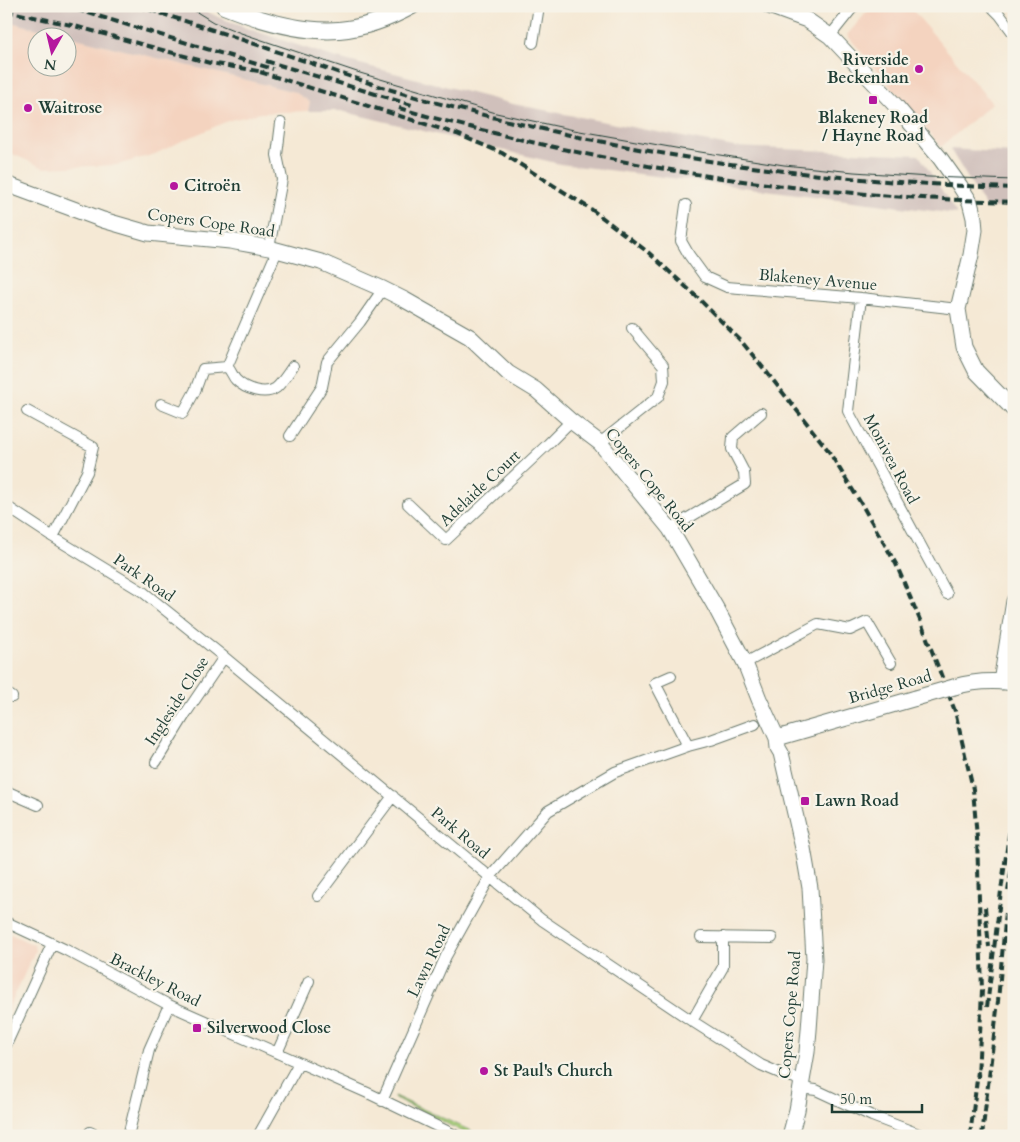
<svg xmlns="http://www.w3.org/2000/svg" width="1020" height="1142" font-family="Cardo,serif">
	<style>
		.built { fill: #f4d3bf; fill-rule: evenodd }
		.industrial { fill: #d0c0bb }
		.green { fill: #b2d881; stroke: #688a5a }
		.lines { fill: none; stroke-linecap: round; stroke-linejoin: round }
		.stream { stroke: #55bad3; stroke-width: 4 }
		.street-casing { stroke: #6a796c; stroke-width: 12 }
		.secondary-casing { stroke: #6a796c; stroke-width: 17 }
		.primary-casing { stroke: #6a796c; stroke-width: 18 }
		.street { stroke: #fff; stroke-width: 10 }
		.secondary { stroke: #fff; stroke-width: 15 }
		.primary { stroke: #fff; stroke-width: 16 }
		.tram { stroke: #1f3d34; stroke-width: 1 }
		.rail { stroke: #1f3d34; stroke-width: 4; stroke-dasharray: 8 4; stroke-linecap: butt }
		.secondary-bridge-casing { stroke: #6a796c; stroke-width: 17; stroke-linecap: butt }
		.secondary-bridge { stroke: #fff; stroke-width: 15 }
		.poi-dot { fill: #b5179e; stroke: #f7f3e8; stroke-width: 2 }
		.labels { text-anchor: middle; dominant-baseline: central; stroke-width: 4.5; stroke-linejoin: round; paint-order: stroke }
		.poi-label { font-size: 16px; font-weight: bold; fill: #1f3d34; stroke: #f7f3e8; text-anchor: start }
		.street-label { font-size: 16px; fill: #1f3d34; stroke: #f7f3e8 }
	</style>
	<rect width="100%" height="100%" fill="#f7f3e8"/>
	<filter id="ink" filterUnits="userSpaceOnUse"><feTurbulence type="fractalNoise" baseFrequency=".02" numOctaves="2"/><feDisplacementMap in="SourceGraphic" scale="10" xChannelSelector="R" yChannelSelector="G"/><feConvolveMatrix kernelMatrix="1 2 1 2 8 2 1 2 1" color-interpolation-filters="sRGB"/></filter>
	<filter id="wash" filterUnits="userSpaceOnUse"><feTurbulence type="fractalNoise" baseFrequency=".0096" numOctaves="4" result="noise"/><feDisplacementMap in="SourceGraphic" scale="20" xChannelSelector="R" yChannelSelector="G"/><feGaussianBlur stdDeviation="1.12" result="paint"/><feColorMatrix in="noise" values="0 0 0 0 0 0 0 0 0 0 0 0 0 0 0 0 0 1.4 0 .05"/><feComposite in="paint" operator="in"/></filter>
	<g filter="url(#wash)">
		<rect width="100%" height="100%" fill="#f5e9d5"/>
		<!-- built -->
		<path class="built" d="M872 6H909L992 103 941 147 847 35Z
			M6 21 295 92 310 102 308 111 261 113 230 120 182 141 155 154 117 165 44 168 6 151ZM38 38H68V68H38Z
			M6 932 34 945 35 951 6 1014Z"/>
		<!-- industrial -->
		<path class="industrial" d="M6 6H196L222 19 249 29 333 57 513 104 734 147 919 155 957 214 560 164 341 111H308L310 102 295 92 6 21Z
			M950 149 1014 153V207L986 208Z"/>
		<!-- green -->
		<path class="green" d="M394 1096 482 1136H472L395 1098Z"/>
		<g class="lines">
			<!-- stream -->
			<path class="stream" d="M1009 224 1014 230"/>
		</g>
	</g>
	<g filter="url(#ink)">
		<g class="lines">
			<!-- street casing -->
			<g class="street-casing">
				<path id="street" d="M993 8 1000 15 1014 34
					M830 36 854 6
					M533 43 539 6
					M686 205 681 241 689 255 705 277 727 287 861 298 958 309
					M269 248 282 179 277 155 281 123
					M277 251 227 367C232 371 232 376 236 380 245 389 265 396 276 388 281 384 289 372 293 366
					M861 298 848 411 947 594
					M161 404 183 413 195 391 203 369 227 367
					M27 411 93 447 87 472 53 537
					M290 436 322 387 327 362 360 322 383 289
					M600 443 658 397 664 381 663 365 632 328
					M408 504 446 540 548 444 571 421
					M6 506 53 537 143 592 224 657 542 920 692 1021 761 1065 782 1074 795 1078 808 1089 816 1090 872 1116 924 1136
					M670 529 745 484 744 472 732 449 733 437 761 413
					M745 663 818 624 850 630 867 622 891 663
					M671 676 655 683 688 746
					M6 693 12 697
					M156 762 186 713 224 657
					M6 791 38 805
					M318 896 393 796
					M6 922 66 950 169 1005 370 1094 457 1136
					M701 937 772 938
					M692 1021 723 967V937
					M6 1045 52 944
					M277 1053 309 981
					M382 1101 446 956 490 877 548 811 615 772 688 746 711 740 755 724
					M90 1132 98 1136
					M128 1136 149 1050 169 1005
					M258 1136 299 1063"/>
			</g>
			<!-- secondary casing -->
			<g class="secondary-casing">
				<path id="secondary" d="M769 6 807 20 830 36 896 106 940 158 960 186 970 202 974 218 975 230 971 255 958 309 964 347 976 371 1014 410
					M6 184 103 220 148 233 230 241 269 248 321 262 383 289 405 300 470 337 508 373 536 390 571 421 600 443 670 529 716 608 745 663 759 699 777 738 778 748 781 753 803 848 810 888 814 959 809 1030 807 1052 797 1110 790 1136
					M1001 682 1014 601
					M954 687C974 681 993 680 1014 683
					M777 738 916 698"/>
			</g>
			<!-- primary casing -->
			<g class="primary-casing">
				<path id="primary" d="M224 6C259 20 301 33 339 30 364 28 390 18 412 6"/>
			</g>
			<!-- street -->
			<use href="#street" class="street"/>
			<!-- secondary -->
			<use href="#secondary" class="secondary"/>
			<!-- primary -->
			<use href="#primary" class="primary"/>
			<!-- tram -->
			<path class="tram" d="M187 6 213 22 241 33 360 73 496 113 574 130 681 149 784 165 854 172 929 177 1014 180"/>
			<!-- rail -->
			<path class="rail" d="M65 6 273 69
				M138 6C184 21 230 35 275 51 315 64 355 79 395 91 459 110 523 125 588 139 610 143 632 148 655 152 773 173 893 184 1014 188
				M6 11 71 25 210 63 264 72
				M266 61 412 105
				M260 72 457 134 502 153 591 209 649 253 697 297 741 341 765 370 828 450 862 505 896 564 920 620 955 711 973 789 977 838 982 990 978 1078
				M399 108C432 118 465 126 498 134 608 161 720 181 833 191 893 197 953 200 1014 202
				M1008 891 1014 854
				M985 907 989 947
				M987 1007 1001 891 1014 799
				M970 1136 978 1071
				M982 1136 998 1001 1006 911"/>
			<!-- secondary-bridge casing -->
			<g class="secondary-bridge-casing">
				<path id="secondary-bridge" d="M916 698 954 687"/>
			</g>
			<!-- secondary-bridge -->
			<use href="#secondary-bridge" class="secondary-bridge"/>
		</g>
	</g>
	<!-- markers -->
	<g class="poi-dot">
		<circle cx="919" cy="69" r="5"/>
		<rect x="868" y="95" width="10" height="10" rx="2.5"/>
		<circle cx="28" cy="108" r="5"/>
		<circle cx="174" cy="186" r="5"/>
		<rect x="800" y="796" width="10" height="10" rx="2.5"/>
		<rect x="192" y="1023" width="10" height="10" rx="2.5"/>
		<circle cx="484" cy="1071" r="5"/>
	</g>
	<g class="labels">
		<!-- poi labels -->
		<g class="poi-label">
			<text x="909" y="60" text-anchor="end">Riverside<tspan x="909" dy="18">Beckenhan</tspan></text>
			<text x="38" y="108">Waitrose</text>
			<text x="873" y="118" text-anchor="middle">Blakeney Road<tspan x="873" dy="18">/ Hayne Road</tspan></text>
			<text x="184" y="186">Citroën</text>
			<text x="815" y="801">Lawn Road</text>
			<text x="207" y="1028">Silverwood Close</text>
			<text x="494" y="1071">St Paul's Church</text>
		</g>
		<!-- street labels -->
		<g class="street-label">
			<text transform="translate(211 223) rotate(8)">Copers Cope Road</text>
			<text transform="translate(818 280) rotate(5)">Blakeney Avenue</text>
			<text transform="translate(891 459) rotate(62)">Monivea Road</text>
			<text transform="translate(649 480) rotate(51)">Copers Cope Road</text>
			<text transform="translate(480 488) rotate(-43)">Adelaide Court</text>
			<text transform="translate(144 578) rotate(35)">Park Road</text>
			<text transform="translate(890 687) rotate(-16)">Bridge Road</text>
			<text transform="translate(177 701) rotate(-57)">Ingleside Close</text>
			<text transform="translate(460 833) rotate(40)">Park Road</text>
			<text transform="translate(429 961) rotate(-64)">Lawn Road</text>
			<text transform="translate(155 980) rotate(27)">Brackley Road</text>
			<text transform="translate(790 1015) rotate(-85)">Copers Cope Road</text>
		</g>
	</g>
	<!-- margin -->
	<rect width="1020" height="1142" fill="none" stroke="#f7f3e8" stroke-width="25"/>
	<!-- north arrow -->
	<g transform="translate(52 52) rotate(188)"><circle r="24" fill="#f7f3e8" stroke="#a1aaa0"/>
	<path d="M0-4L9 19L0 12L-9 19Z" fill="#b5179e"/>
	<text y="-8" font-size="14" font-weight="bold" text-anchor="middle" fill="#1f3d34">N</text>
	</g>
	<!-- scale -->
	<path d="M832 1104v8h90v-8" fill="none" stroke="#1f3d34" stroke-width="2.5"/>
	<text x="840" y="1104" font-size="15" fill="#1f3d34" stroke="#f7f3e8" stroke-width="4" paint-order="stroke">50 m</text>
</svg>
